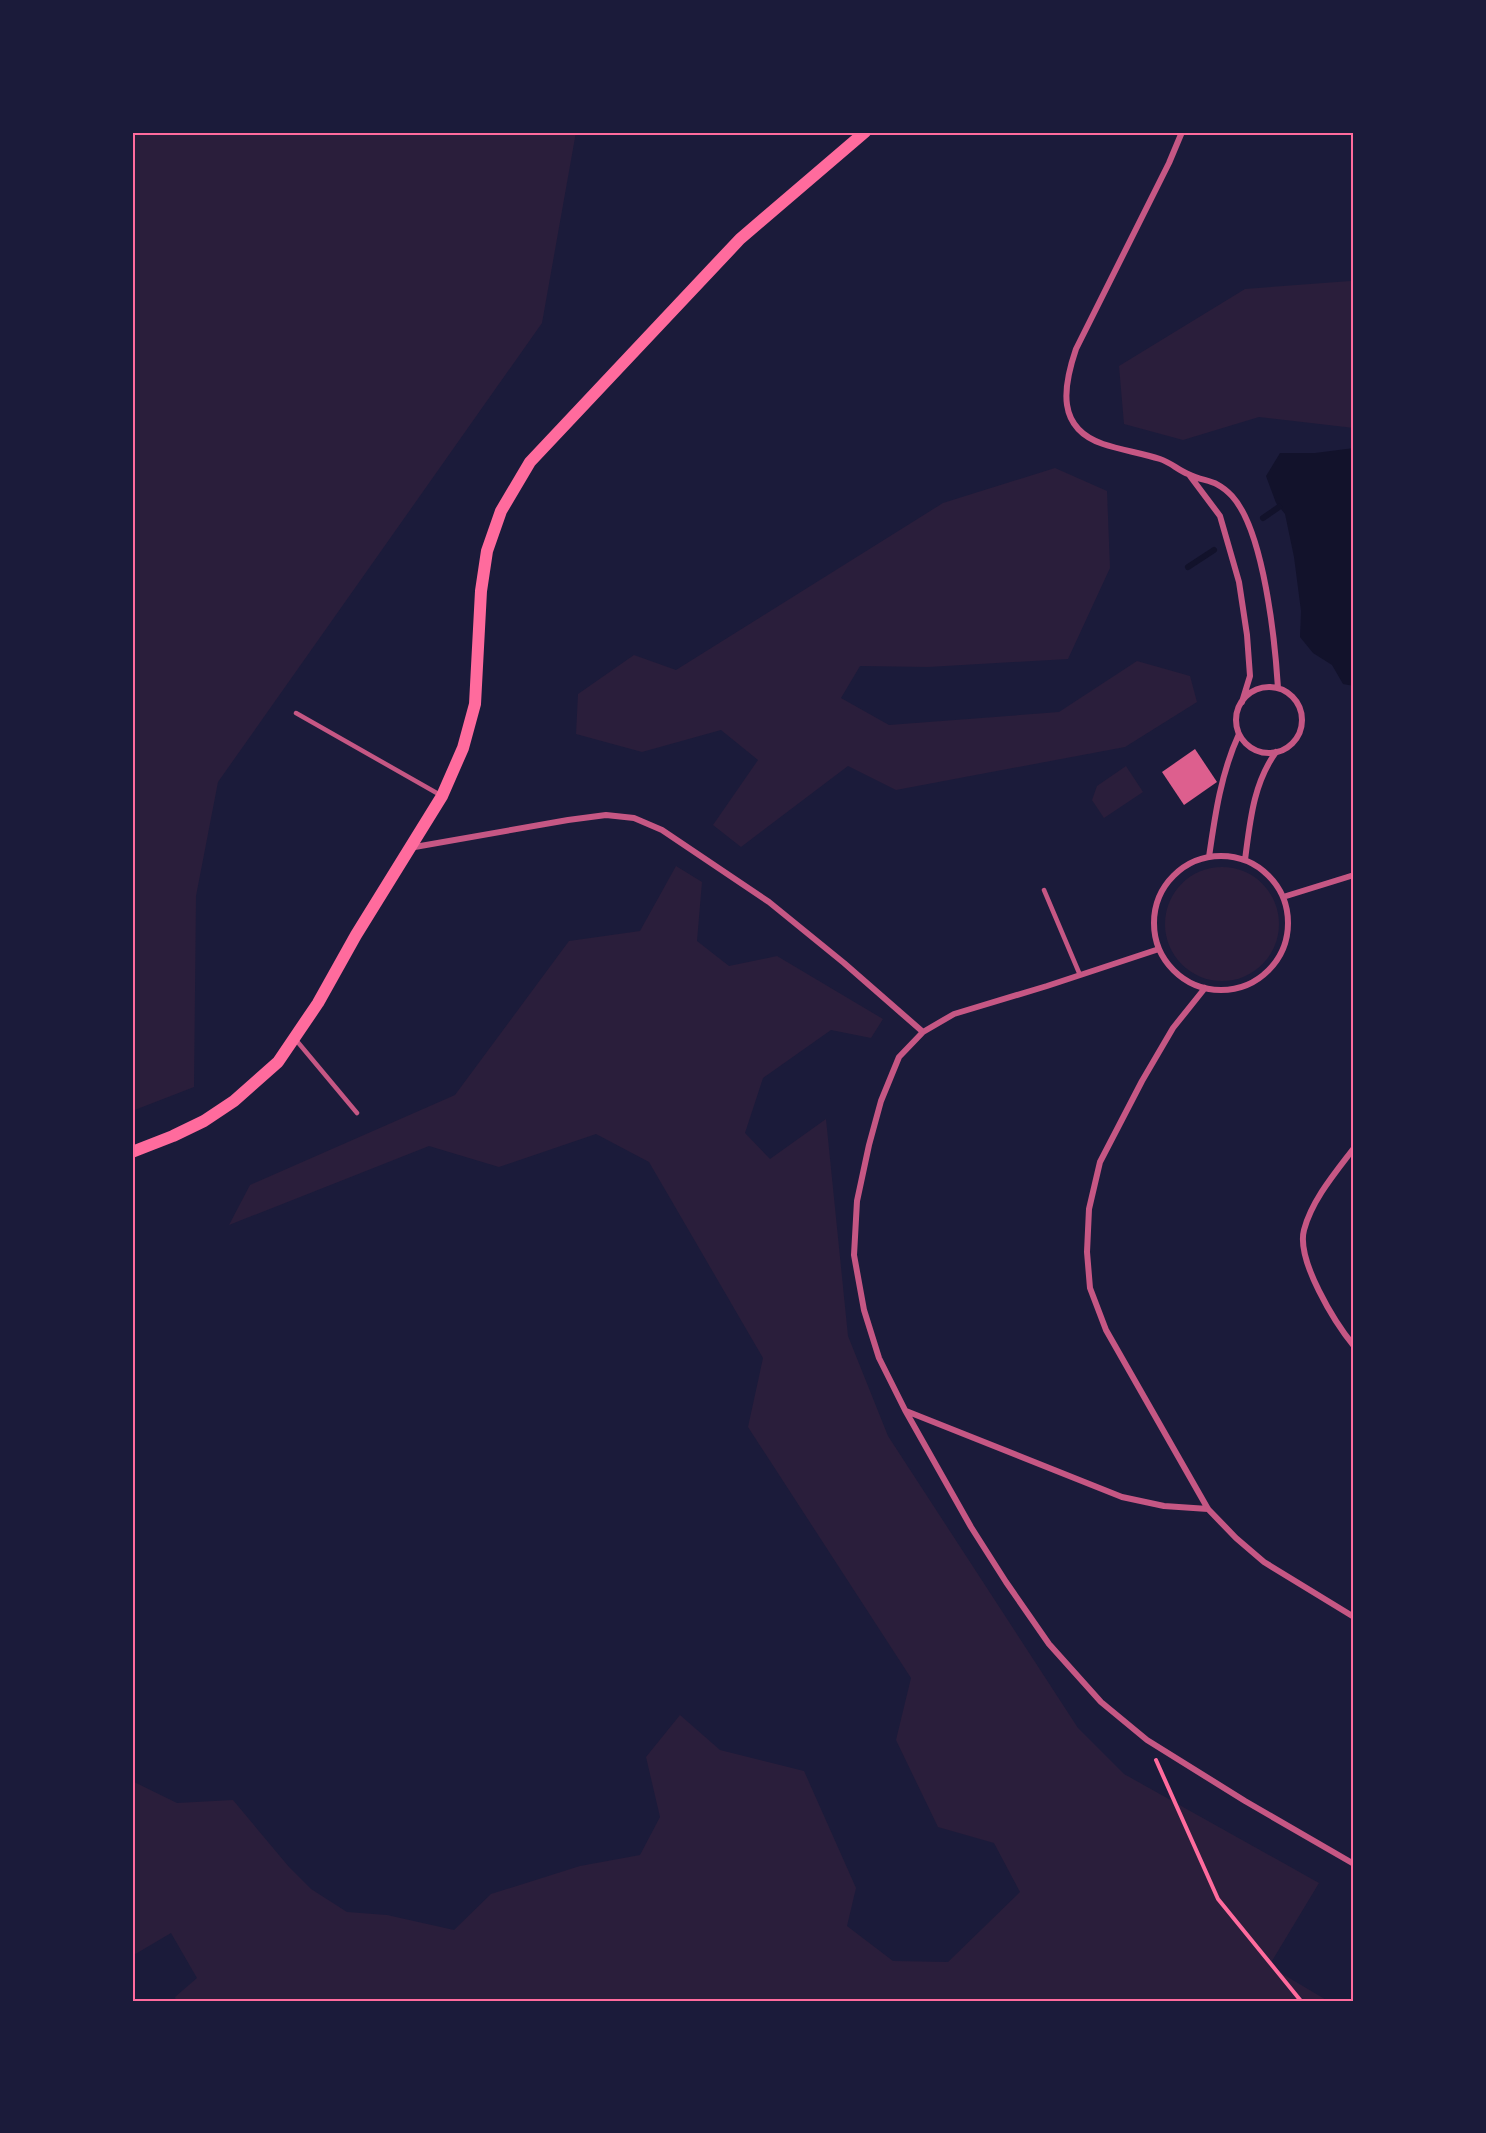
<svg xmlns="http://www.w3.org/2000/svg" width="1486" height="2133" font-family="'Sofia Sans Condensed',sans-serif">
	<style>
		.green { fill: #2a1e3b }
		.water { fill: #12122b }
		.lines { fill: none; stroke-linecap: round; stroke-linejoin: round }
		.stream { stroke: #12122b; stroke-width: 6 }
		.building { fill: #dd5f8e }
		.path { stroke: #ff6b9d; stroke-width: 4 }
		.service { stroke: #c65784; stroke-width: 4.5 }
		.minor { stroke: #c65784; stroke-width: 6 }
		.secondary { stroke: #ff6b9d; stroke-width: 12 }
		.neatline { fill: none; stroke: #ff6b9d; stroke-width: 2 }
	</style>
	<rect width="100%" height="100%" fill="#1b1b3a"/>
	<!-- green -->
	<path class="green" d="M132 132H576L542 323 218 782 196 896 194 1087 132 1111Z
		M1354 278V428L1259 417 1183 440 1124 424 1119 366 1245 289 1351 281Z
		M1055 468 1107 491 1110 568 1068 659 928 667 860 666 841 698 889 725 1059 712 1137 661 1190 676 1197 702 1125 747 896 790 848 766 741 847 713 825 758 760 721 730 642 752 576 734 578 694 634 655 676 670 943 503Z
		M1126 766 1143 792 1104 818 1092 800 1097 786Z
		M676 866 702 882 697 941 729 966 777 956 883 1019 871 1038 831 1030 763 1078 745 1133 770 1159 826 1119 848 1336 888 1436 1078 1728 1124 1774 1319 1883 1269 1966 1328 2001H176L175 1997 197 1978 171 1933 132 1956V1781L177 1803 233 1800 289 1867 311 1889 347 1912 387 1915 454 1930 491 1894 580 1866 640 1855 660 1817 646 1757 680 1715 720 1750 804 1771 856 1888 847 1926 893 1961 948 1962 1020 1892 994 1843 938 1827 896 1740 911 1678 748 1427 763 1358 649 1162 596 1134 499 1167 429 1146 229 1225 250 1185 455 1095 569 941 640 931Z
		M1165 924a57 57 0 1 1 114 0a57 57 0 1 1-114 0Z"/>
	<!-- water -->
	<path class="water" d="M1354 448V686L1343 684 1332 665 1313 653 1300 637 1301 611 1294 557 1285 514 1276 503 1266 476 1280 453H1315Z"/>
	<g class="lines">
		<!-- stream -->
		<path class="stream" d="M1263 518 1279 507
			M1188 567 1214 550"/>
	</g>
	<!-- building -->
	<path class="building" d="M1195 749 1217 782 1184 805 1162 772Z"/>
	<g class="lines">
		<!-- path -->
		<path class="path" d="M1156 1760 1218 1899 1301 2001"/>
		<!-- service -->
		<path class="service" d="M296 713 442 796
			M1044 890 1080 975
			M296 1040 357 1113"/>
		<!-- minor -->
		<path class="minor" d="M1182 132 1169 163 1076 349C1063 387 1056 428 1103 444 1121 450 1141 453 1160 459 1170 462 1178 470 1188 474 1206 483 1215 478 1232 496 1264 531 1275 641 1278 688
			M1190 476 1220 516 1239 582 1247 635 1250 676 1242 702
			M1236 720a33 33 0 1 1 66 0a33 33 0 1 1-66 0Z
			M409 848 568 820 606 815 634 818 662 830 769 902 844 963 923 1032 954 1014 1047 986 1159 949
			M1154 923a67 67 0 1 1 134 0a67 67 0 1 1-134 0Z
			M1209 857C1215 815 1221 773 1239 734
			M1245 860C1250 822 1253 784 1276 752
			M1283 897 1354 875
			M1205 988 1173 1028 1142 1081 1100 1162 1089 1209 1087 1252 1090 1288 1106 1330 1208 1509 1236 1538 1264 1562 1354 1617
			M923 1032 899 1057 881 1101 869 1145 857 1201 854 1255 864 1310 879 1358 905 1410 971 1527 1006 1582 1049 1644 1101 1702 1147 1740 1245 1801 1354 1864
			M1354 1148C1335 1173 1312 1200 1304 1230 1296 1260 1335 1323 1354 1346
			M906 1411 1122 1497 1164 1506 1208 1509"/>
		<!-- secondary -->
		<path class="secondary" d="M132 1152 173 1136 204 1121 234 1101 278 1062 318 1003 356 935 442 796 463 748 475 704 481 591 487 551 501 511 530 462 740 239 865 132"/>
	</g>
	<!-- border -->
	<rect width="1486" height="2133" fill="none" stroke="#1b1b3a" stroke-width="267"/>
	<rect x="134" y="134" width="1218" height="1866" class="neatline"/>
</svg>
